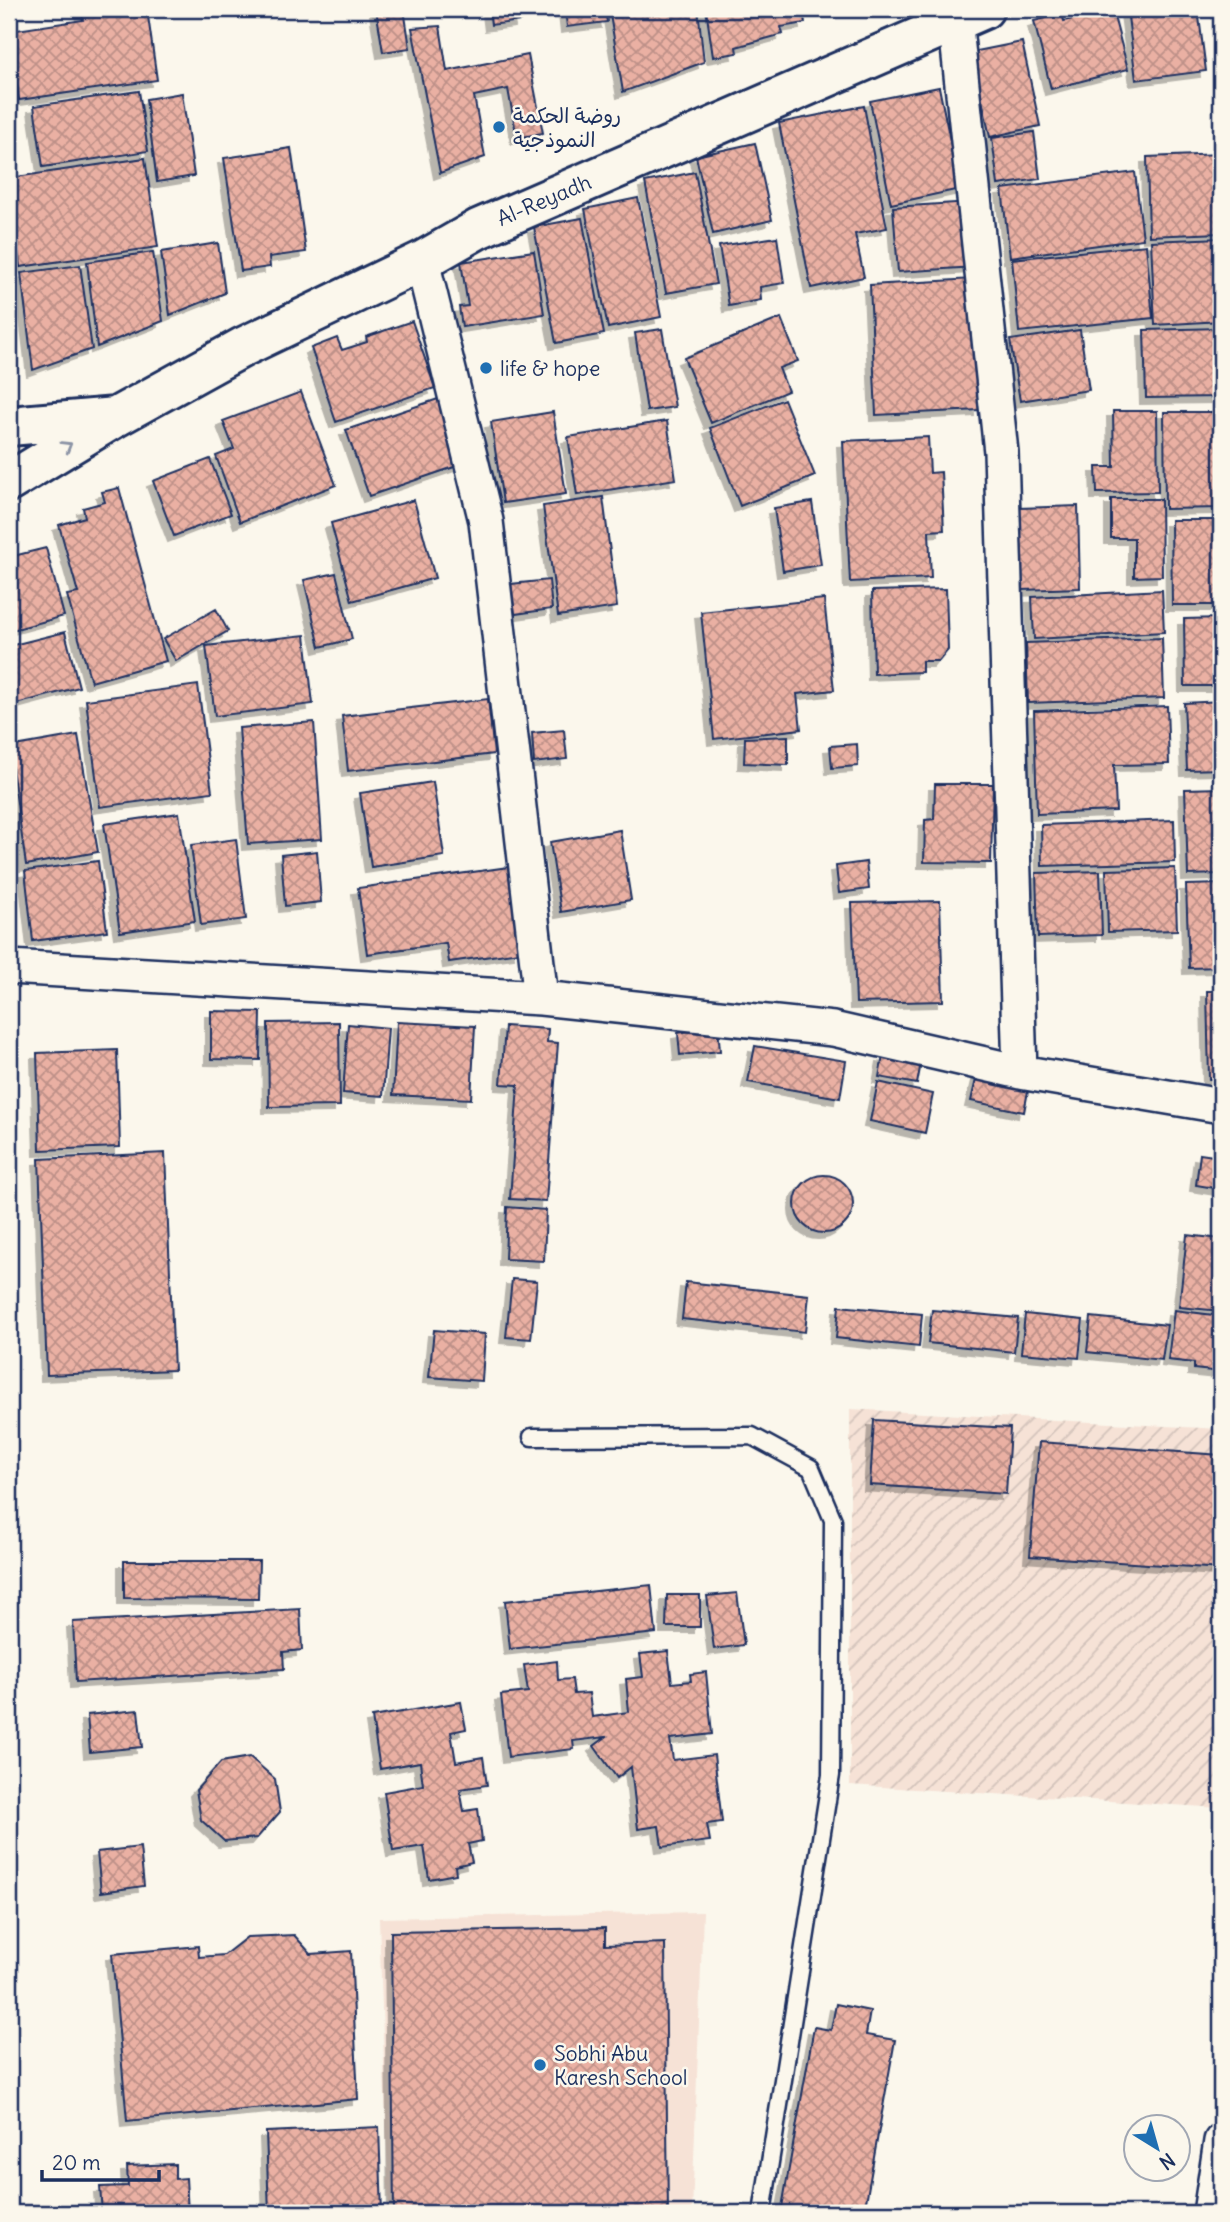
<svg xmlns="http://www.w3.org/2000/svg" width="1230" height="2222" font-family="Delius,'Playpen Sans Arabic',sans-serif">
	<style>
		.built { fill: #f6e2d6 }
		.industrial { fill: url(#industrial-furrows) }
		.building { fill: url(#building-cross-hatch); stroke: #1b2f5e; stroke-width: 2; filter: url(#shadow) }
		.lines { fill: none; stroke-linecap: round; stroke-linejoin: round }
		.lane-casing { stroke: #1b2f5e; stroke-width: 21 }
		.street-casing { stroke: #1b2f5e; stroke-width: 38 }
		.secondary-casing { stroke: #1b2f5e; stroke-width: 44 }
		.lane { stroke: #fbf7ec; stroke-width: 16 }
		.street { stroke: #fbf7ec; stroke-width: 33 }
		.secondary { stroke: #fbf7ec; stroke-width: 38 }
		.oneway { stroke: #8b93a5 }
		.poi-dot { fill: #1f6fb2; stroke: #fbf7ec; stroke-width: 2.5 }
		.labels { text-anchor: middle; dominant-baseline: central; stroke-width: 5; stroke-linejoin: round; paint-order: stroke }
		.poi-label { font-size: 21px; fill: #1b2f5e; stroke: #fbf7ec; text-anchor: start }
		.street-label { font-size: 21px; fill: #1b2f5e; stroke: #fbf7ec }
	</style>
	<defs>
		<pattern id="industrial-furrows" width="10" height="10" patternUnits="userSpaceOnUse" patternTransform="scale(1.75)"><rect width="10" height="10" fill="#f6e2d6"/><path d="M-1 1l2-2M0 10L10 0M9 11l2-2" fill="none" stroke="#d2c2ba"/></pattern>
		<pattern id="building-cross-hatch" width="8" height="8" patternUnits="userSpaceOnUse" patternTransform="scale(1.75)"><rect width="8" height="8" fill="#eab0a3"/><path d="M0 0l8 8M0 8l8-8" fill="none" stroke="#bd9088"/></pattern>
		<filter id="shadow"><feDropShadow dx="-6" dy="6" stdDeviation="0" flood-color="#0004"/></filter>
	</defs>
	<rect width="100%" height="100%" fill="#fbf7ec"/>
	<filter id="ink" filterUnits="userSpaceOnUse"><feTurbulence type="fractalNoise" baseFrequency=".0143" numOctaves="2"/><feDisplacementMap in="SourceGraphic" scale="14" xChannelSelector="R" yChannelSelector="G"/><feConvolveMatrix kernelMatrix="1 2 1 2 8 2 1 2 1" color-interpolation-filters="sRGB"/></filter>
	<g filter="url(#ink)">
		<!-- built -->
		<path class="built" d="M703 1912 692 2213H389L379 1918Z"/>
		<!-- industrial -->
		<path class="industrial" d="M850 1409 1221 1429V1808L850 1785Z"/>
		<!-- building -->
		<path class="building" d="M147 9 157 80 19 100 10 31 83 20 81 10Z
			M376 9H404L410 48 383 52Z
			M489 9H519L521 21 491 25Z
			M565 9H605L607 22 567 27Z
			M609 9H698L704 62 623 92Z
			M706 9H803L805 23 781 27 783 34 736 47 737 53 713 57Z
			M1112 9 1128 69 1051 89 1034 21 1062 14 1064 21Z
			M1127 9H1198L1206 71 1136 80Z
			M440 26 447 71 528 55 543 133 517 138 508 89 474 96 485 157 440 173 412 28Z
			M1022 42 1040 126 990 137 972 52Z
			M939 87 960 189 891 204 870 101Z
			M139 91 148 151 43 167 34 106Z
			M182 93 194 176 157 182 146 99Z
			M864 106 887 228 855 234 864 277 811 288 779 123Z
			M1034 132 1040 179 998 185 992 138Z
			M755 143 772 220 713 234 696 156Z
			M291 148 306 252 269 257 270 267 241 271 224 158Z
			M1221 154V233L1149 236 1147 157Z
			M145 158 158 247 20 267 9 178Z
			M695 172 716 284 666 293 645 182Z
			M1135 172 1143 239 1010 257 1002 189Z
			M638 198 661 317 608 328 585 209Z
			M971 202 975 267 898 272 893 207Z
			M582 218 604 334 556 343 534 227Z
			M777 237 784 283 760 287 761 300 729 306 719 246Z
			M1221 238V321L1155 325 1151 241Z
			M218 243 225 293 170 315 161 252Z
			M1146 245 1153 318 1019 332 1012 259Z
			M534 251 544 314 462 327 459 307 468 306 461 262Z
			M153 252 163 321 97 347 87 262Z
			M80 265 92 349 33 370 21 273Z
			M973 279 980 410 876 415 870 285Z
			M781 318 798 361 779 368 788 391 711 423 684 358Z
			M412 321 435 388 336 422 311 348 337 338 342 350 367 342 366 337Z
			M1221 328V397L1146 398 1144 330Z
			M662 329 675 407 647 411 635 333Z
			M1080 330 1089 390 1020 401 1010 340Z
			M301 392 336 485 240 522 216 456 234 449 223 421Z
			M438 399 460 465 369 496 346 430Z
			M784 399 815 476 740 506 710 428Z
			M1113 411H1157L1158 492 1097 493 1096 467H1114Z
			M553 412 566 494 503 503 491 422Z
			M1164 412H1221V508L1165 509Z
			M667 421 676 479 577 495 568 437Z
			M928 437 930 473 941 472 944 530 929 531 931 578 850 582 843 441Z
			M210 459 231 514 174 536 153 481Z
			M119 488 166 661 91 682 67 595 78 593 59 525 85 517 83 508 105 502 102 492Z
			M603 497 617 607 558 616 543 506Z
			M1111 499H1161L1162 576 1134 577V538H1111Z
			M414 500 435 578 352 601 331 523Z
			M812 502 821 565 783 571 774 508Z
			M1078 506 1080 588 1022 590 1019 508Z
			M1171 520H1221V605H1172Z
			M46 548 64 616 9 631V557Z
			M336 573 352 639 320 647 304 580Z
			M549 580 552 609 515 614 511 584Z
			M946 589 948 650 939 661H922V672L874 674 872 591Z
			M1162 590 1164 632 1034 639 1032 597Z
			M824 599 834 690 797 694 801 729 714 739 701 612Z
			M216 609 228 631 176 661 163 639Z
			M1221 618V686H1185L1184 619Z
			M65 632 79 687 9 706V646Z
			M305 635 313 704 215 716 206 646Z
			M1162 638 1164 698 1028 703 1026 643Z
			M198 685 212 792 100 807 86 700Z
			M488 699 494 754 348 771 342 716Z
			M1221 701V769L1187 770 1184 703Z
			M1167 706 1169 764 1114 765 1116 811 1037 814 1034 711Z
			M314 722 322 839 248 844 239 728Z
			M564 730 567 759 534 763 532 733Z
			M78 735 98 852 26 865 9 747Z
			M788 736V765L744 763 745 738Z
			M857 744 858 766 832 768 830 746Z
			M433 782 444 856 371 867 360 793Z
			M935 784H993L991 863 924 862 925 820 934 819Z
			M1221 788V874L1188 875 1185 789Z
			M179 813 195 921 120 932 104 824Z
			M1174 820 1175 862 1042 866 1041 825Z
			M620 830 631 900 561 912 550 842Z
			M236 839 246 919 201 925 191 845Z
			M317 851 321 902 285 906 281 855Z
			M98 861 107 931 33 941 25 871Z
			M866 862 869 889 839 893 836 866Z
			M509 867 520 952 449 962 446 943 367 954 358 888Z
			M1175 868 1177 930 1108 932 1106 870Z
			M1100 871 1102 935 1038 937 1036 873Z
			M1221 884V967L1189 968 1186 885Z
			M940 901 943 1001 856 1003 852 903Z
			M1207 991H1221V1079H1209Z
			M211 1011 261 1012 260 1060 211 1059Z
			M339 1022 340 1106 269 1107 268 1023Z
			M397 1022 475 1026 471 1099 393 1095Z
			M348 1024 388 1028 383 1096 343 1093Z
			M505 1026 548 1029 547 1042 558 1043 546 1201 510 1199 518 1085 501 1084Z
			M718 1026 720 1051 680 1055 678 1033Z
			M755 1046 846 1061 840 1098 748 1082Z
			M117 1050 120 1147 40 1150 37 1053Z
			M883 1056 921 1063 917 1084 879 1077Z
			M977 1075 1029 1086 1024 1112 971 1101Z
			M878 1082 933 1094 925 1133 870 1121Z
			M165 1153 174 1370 47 1375 39 1159Z
			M1200 1154 1221 1157V1189L1196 1185Z
			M795 1204a29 29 0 1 1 58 0a29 29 0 1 1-58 0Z
			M507 1207 546 1210 544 1261 505 1259Z
			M1187 1235 1221 1239V1311L1179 1307Z
			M512 1279 537 1281 531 1339 506 1337Z
			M686 1282 809 1295 805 1332 682 1319Z
			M839 1306 922 1314 919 1347 836 1338Z
			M932 1310 1018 1318 1014 1352 928 1343Z
			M1174 1310 1221 1316V1372L1194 1369V1363L1168 1360Z
			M1025 1314 1083 1320 1079 1358 1021 1353Z
			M1091 1317 1167 1325 1162 1360 1087 1352Z
			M434 1330 485 1334 482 1381 429 1377Z
			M874 1420 1010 1428 1006 1494 870 1485Z
			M1039 1442 1221 1455V1569L1030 1556Z
			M124 1561H259L258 1599 124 1598Z
			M651 1585 656 1633 510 1649 505 1601Z
			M737 1593 744 1645 714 1649 707 1596Z
			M667 1595H700V1627H666Z
			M300 1609 302 1650 283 1652 284 1669 76 1682 73 1622Z
			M668 1651 672 1683 691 1681 690 1674 706 1672 712 1734 670 1739 673 1760 714 1755 722 1822 707 1824 710 1841 662 1847 659 1826 638 1829 631 1767 617 1778 594 1746 606 1737 573 1741 574 1749 508 1757 501 1695 528 1692 524 1665 557 1661 558 1680 572 1679 574 1694 589 1693 592 1717 629 1712 626 1679 643 1677 640 1654Z
			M461 1702 466 1729 451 1732 456 1762 483 1757 487 1785 460 1789 464 1811 478 1809 482 1841 468 1844 472 1862 455 1866 456 1874 429 1879 424 1846 393 1851 384 1792 423 1785 420 1762 380 1769 372 1717Z
			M138 1710 142 1747 90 1752 87 1715Z
			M250 1757 275 1779 280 1812 257 1838 224 1841 201 1820 196 1790 221 1762Z
			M140 1847 144 1886 101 1892 97 1852Z
			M605 1928V1945L665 1943 668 2213H394L391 1932Z
			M294 1935 311 1954 351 1951 358 2099 127 2121 112 1954 198 1946 199 1957 224 1955 247 1937Z
			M836 2004 870 2011 866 2035 895 2040 864 2213H781L814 2027 831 2030Z
			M379 2127 382 2213H269L266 2132Z
			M175 2164V2179L186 2178 188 2213H102L100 2187 128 2186 127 2166Z"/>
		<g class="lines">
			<!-- lane casing -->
			<g class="lane-casing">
				<path id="lane" d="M532 1437 752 1436 811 1468 833 1520 831 1775 762 2213"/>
			</g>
			<!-- street casing -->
			<g class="street-casing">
				<path id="street" d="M954 9 1001 452 1020 1072
					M422 261 486 521 541 998
					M9 967 541 998 833 1029 1020 1072 1221 1106
					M1210 2213 1221 2141"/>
			</g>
			<!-- secondary casing -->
			<g class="secondary-casing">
				<path id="secondary" d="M116 417 243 347 422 261 478 229 984 9
					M9 426 116 417 9 482"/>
			</g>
			<!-- lane -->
			<use href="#lane" class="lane"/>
			<!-- street -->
			<use href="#street" class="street"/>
			<!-- secondary -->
			<use href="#secondary" class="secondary"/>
		</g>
		<!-- one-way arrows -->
		<defs><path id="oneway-chevron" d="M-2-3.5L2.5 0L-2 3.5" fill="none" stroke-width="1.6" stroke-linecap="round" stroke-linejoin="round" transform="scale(1.75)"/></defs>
		<use class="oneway" href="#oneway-chevron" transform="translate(67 446) rotate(-31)"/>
	</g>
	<!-- markers -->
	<g class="poi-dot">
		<circle cx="499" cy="127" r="7"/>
		<circle cx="486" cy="368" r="7"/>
		<circle cx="540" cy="2065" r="7"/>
	</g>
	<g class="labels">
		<!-- poi labels -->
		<g class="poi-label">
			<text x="513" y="115">روضة الحكمة<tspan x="513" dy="24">النموذجية</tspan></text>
			<text x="500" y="368">life &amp; hope</text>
			<text x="554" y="2053">Sobhi Abu<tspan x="554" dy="24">Karesh School</tspan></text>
		</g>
		<!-- street labels -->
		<g class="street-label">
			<text transform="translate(544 200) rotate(-23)">Al-Reyadh</text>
		</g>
	</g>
	<!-- margin -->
	<rect width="1230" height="2222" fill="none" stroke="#fbf7ec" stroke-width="35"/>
	<rect x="18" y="18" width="1195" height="2187" fill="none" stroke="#1b2f5e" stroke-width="2.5" filter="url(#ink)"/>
	<!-- north arrow -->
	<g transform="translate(1157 2148) rotate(143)"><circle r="33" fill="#fbf7ec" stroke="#a1a7b3" stroke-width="2"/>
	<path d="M0-5L12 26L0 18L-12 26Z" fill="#1f6fb2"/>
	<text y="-10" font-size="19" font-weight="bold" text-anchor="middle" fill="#1b2f5e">N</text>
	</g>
	<!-- scale -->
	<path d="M42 2170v10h117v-10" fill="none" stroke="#1b2f5e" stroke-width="3.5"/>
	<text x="52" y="2170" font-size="21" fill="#1b2f5e" stroke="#fbf7ec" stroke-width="5" paint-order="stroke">20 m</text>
</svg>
